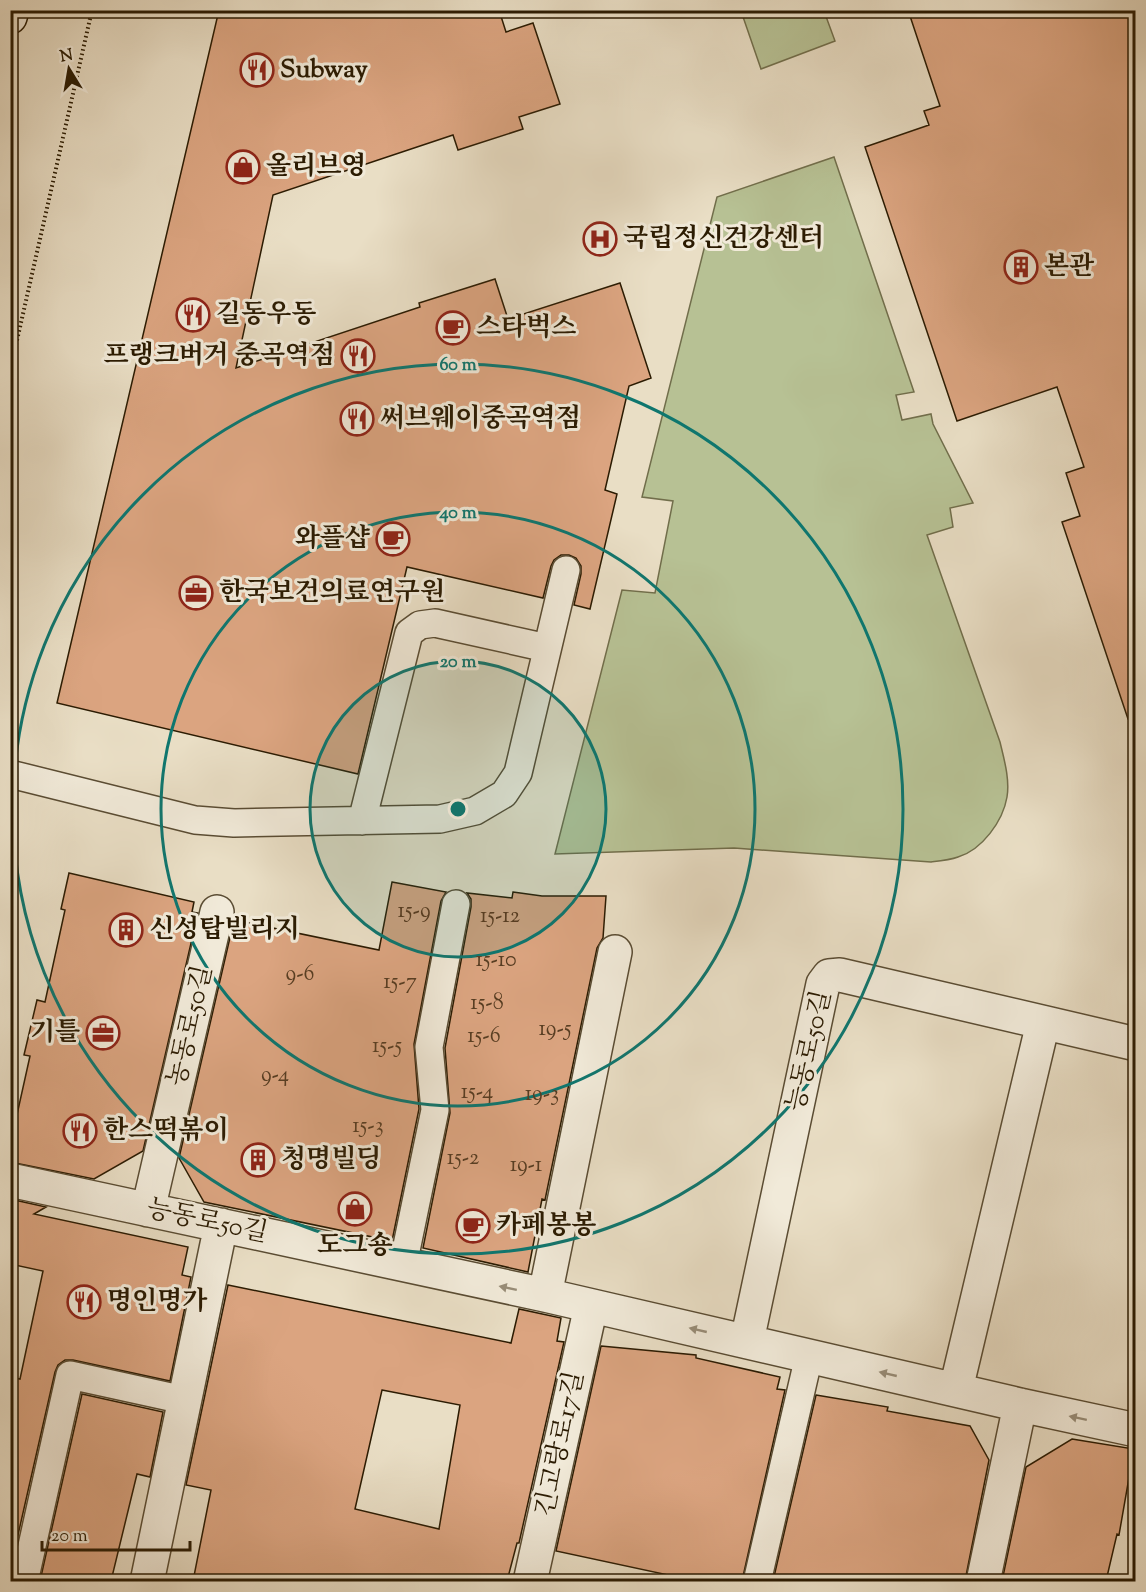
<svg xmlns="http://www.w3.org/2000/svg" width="1146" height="1592" font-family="'Sorts Mill Goudy','Noto Serif KR',serif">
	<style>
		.green { fill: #b7c194; stroke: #716e4b; stroke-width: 1.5 }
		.building { fill: #dba480; stroke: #2b1b02; stroke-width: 1.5; fill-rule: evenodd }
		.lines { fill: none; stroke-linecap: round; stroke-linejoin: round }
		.lane-casing { stroke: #5a4c33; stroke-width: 30 }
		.street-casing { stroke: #5a4c33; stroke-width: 36 }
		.secondary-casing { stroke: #2b1b02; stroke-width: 36 }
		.path { stroke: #2b1b02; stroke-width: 4; stroke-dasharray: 1.5 3; stroke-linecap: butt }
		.lane { stroke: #f1ead9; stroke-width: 27 }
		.street { stroke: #f1ead9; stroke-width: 33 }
		.secondary { stroke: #f1ead9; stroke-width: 33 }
		.oneway { fill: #988d78 }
		.ring { fill: none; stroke: #0f766e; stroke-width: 3 }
		.labels { text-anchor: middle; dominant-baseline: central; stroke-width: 6; stroke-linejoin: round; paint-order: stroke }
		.number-label { font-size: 22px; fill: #573d22 }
		.poi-label { font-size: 26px; font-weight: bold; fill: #2b1b02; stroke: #f1ead9; text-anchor: start }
		.street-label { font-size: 26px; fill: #2b1b02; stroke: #f1ead9 }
		.centre { fill: #0f766e; stroke: #f1ead9; stroke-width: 3 }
		.ring-label { font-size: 18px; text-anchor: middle; font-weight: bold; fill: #0f766e; stroke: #f1ead9; stroke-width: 6; stroke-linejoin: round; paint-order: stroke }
	</style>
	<rect width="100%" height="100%" fill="#e9dec5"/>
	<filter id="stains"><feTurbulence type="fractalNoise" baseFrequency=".00333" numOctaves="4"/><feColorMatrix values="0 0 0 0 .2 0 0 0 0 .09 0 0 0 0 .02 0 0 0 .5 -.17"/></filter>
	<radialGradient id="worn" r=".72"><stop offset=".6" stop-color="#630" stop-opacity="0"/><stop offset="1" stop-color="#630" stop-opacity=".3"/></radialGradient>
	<!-- green -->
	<path class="green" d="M741 11H824L835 41 761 69Z
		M834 157 914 392 896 395 902 420 931 414 933 424 973 503 950 508 953 527 927 535 1000 742C1004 759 1010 779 1007 797 1003 821 982 850 958 857 950 860 940 861 931 862L734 848 555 854 622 590 655 593 673 501 642 497 717 197Z"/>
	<!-- building -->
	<path class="building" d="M219 10H499L506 32 533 23 560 104 519 117 523 129 458 150 453 135 273 195 236 368 420 307 419 303 495 279 508 319 620 283 651 378 629 386 605 490 617 494 590 609 574 605 581 574V566L576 558 569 555H561L554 560 551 566 543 598 407 567 358 774 57 703Z
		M908 10H1136V718L1128 719 1062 522 1080 516 1066 473 1084 467 1057 387 957 421 865 147 929 125 924 111 940 106Z
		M69 873 194 902 192 912 198 913 143 1151 94 1179 10 1162V1146L30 1056 24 1055 37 1000 45 1002 65 910 61 909Z
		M392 882 446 892 441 901 414 1044 419 1109 392 1241 204 1202 179 1158 234 920 379 950Z
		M513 892 542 896H606L603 938 597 948 545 1200 542 1199 528 1272 423 1248 450 1113 445 1048 471 907V899L467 893 512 898Z
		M10 1199 46 1207 34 1214 188 1247 182 1275 191 1277 170 1381 73 1360H65L58 1365 55 1372 10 1570V1377L20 1379 43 1271 10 1264Z
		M228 1285 511 1343 519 1309 561 1318 557 1341 564 1342 519 1543H517L507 1581H193L211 1490 186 1485ZM382 1390 460 1405 439 1529 355 1509Z
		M601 1346 696 1355V1358L780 1377 777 1389 785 1390 742 1581H672L673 1576 556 1551Z
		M82 1394 163 1412 150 1477 137 1474 111 1581H40Z
		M816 1395 888 1407 887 1411 970 1426 989 1460 965 1581H773Z
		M1072 1439 1134 1449 1119 1535 1117 1534 1106 1581H1002L1026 1467Z"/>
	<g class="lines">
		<!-- lane casing -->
		<g class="lane-casing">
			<path id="lane" d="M10 774 195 820 234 823 440 819 475 811 504 794 518 773 566 570
				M362 821 409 633 420 625 435 623 547 648
				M403 1265 435 1110 429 1047 456 904
				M24 1582 70 1375 184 1400
				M757 1582 809 1356"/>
		</g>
		<!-- street casing -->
		<g class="street-casing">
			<path id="street" d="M10 1180 545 1295 1020 1405 1136 1430
				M148 1210 217 912
				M545 1295 615 952
				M747 1341 823 984 829 976 840 975 1136 1044
				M956 1389 1043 1023
				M147 1582 221 1225
				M530 1582 591 1306
				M983 1582 1020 1405"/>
		</g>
		<!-- secondary casing -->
		<g class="secondary-casing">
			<path id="secondary" d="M10 17 12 10"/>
		</g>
		<!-- path -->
		<path class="path" d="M10 371 92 10"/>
		<!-- lane -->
		<use href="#lane" class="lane"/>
		<!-- street -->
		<use href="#street" class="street"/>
		<!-- secondary -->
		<use href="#secondary" class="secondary"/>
	</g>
	<!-- one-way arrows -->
	<defs><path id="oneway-solid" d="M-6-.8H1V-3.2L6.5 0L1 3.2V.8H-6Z" transform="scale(1.5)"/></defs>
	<g class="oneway">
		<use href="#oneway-solid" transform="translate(508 1288) rotate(-168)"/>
		<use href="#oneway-solid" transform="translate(698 1330) rotate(-167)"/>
		<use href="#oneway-solid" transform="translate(888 1374) rotate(-167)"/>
		<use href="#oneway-solid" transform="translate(1078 1418) rotate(-168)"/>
	</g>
	<!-- distance rings -->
	<circle cx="458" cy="809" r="148" fill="#0f766e" fill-opacity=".12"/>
	<g class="ring">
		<circle cx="458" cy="809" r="148"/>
		<circle cx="458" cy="809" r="297"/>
		<circle cx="458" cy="809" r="445"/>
	</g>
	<!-- icons -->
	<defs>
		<g id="restaurant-ring" transform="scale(1.725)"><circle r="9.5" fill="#f1ead9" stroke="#8f2418" stroke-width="1.5"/><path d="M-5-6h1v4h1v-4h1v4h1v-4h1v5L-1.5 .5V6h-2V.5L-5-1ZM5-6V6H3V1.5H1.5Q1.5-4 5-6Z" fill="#8f2418"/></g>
		<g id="shop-ring" transform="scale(1.725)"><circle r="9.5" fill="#f1ead9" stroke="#8f2418" stroke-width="1.5"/><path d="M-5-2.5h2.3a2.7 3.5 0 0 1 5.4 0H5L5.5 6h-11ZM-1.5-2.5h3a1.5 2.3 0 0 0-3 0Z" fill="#8f2418"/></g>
		<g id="hospital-ring" transform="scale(1.725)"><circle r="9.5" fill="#f1ead9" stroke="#8f2418" stroke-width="1.5"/><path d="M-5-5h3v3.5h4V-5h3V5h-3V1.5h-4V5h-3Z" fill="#8f2418"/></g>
		<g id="building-ring" transform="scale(1.725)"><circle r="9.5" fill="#f1ead9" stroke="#8f2418" stroke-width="1.5"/><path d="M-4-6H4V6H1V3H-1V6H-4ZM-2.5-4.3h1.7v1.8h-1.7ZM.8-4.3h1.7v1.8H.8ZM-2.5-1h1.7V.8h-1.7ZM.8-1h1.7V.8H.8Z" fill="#8f2418"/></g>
		<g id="cafe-ring" transform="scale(1.725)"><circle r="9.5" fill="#f1ead9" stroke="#8f2418" stroke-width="1.5"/><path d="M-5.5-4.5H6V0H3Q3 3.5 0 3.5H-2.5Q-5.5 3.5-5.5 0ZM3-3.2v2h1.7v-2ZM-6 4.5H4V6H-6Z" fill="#8f2418"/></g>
		<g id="office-ring" transform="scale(1.725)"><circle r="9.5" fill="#f1ead9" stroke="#8f2418" stroke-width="1.5"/><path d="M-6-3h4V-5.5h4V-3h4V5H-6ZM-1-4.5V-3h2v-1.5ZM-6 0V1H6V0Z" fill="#8f2418"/></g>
	</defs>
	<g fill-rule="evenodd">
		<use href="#restaurant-ring" x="257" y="70"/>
		<use href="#shop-ring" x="243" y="167"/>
		<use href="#hospital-ring" x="600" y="239"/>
		<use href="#building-ring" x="1021" y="267"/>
		<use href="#restaurant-ring" x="193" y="315"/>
		<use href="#cafe-ring" x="453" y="328"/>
		<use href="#restaurant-ring" x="358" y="356"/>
		<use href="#restaurant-ring" x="357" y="419"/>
		<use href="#cafe-ring" x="393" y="539"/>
		<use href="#office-ring" x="196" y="593"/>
		<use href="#building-ring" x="126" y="930"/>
		<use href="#office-ring" x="103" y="1033"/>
		<use href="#restaurant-ring" x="80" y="1131"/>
		<use href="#building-ring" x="258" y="1160"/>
		<use href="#shop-ring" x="355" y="1209"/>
		<use href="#cafe-ring" x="473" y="1226"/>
		<use href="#restaurant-ring" x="84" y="1302"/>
	</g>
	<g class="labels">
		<!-- number labels -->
		<g class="number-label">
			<text x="414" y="912">15-9</text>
			<text x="500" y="917">15-12</text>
			<text x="496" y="961">15-10</text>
			<text x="300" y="975">9-6</text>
			<text x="400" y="983">15-7</text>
			<text x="487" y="1004">15-8</text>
			<text x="555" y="1030">19-5</text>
			<text x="484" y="1037">15-6</text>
			<text x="387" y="1047">15-5</text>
			<text x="275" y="1076">9-4</text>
			<text x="477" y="1093">15-4</text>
			<text x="542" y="1095">19-3</text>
			<text x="368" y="1127">15-3</text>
			<text x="463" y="1159">15-2</text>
			<text x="526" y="1166">19-1</text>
		</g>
		<!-- poi labels -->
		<g class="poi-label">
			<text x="280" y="70">Subway</text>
			<text x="266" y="167">올리브영</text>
			<text x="623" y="239">국립정신건강센터</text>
			<text x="1044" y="267">본관</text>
			<text x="216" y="315">길동우동</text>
			<text x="476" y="328">스타벅스</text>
			<text x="335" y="356" text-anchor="end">프랭크버거 중곡역점</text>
			<text x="380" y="419">써브웨이중곡역점</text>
			<text x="370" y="539" text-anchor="end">와플샵</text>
			<text x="219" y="593">한국보건의료연구원</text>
			<text x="149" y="930">신성탑빌리지</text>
			<text x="80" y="1033" text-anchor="end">기틀</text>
			<text x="103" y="1131">한스떡볶이</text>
			<text x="281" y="1160">청명빌딩</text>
			<text x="496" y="1226">카페봉봉</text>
			<text x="355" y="1246" text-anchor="middle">도그숑</text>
			<text x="107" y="1302">명인명가</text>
		</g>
		<!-- street labels -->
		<g class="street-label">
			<text transform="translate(191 1026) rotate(-77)">농동로50길</text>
			<text transform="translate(810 1051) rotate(-77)">능동로50길</text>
			<text transform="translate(207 1222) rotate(12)">능동로50길</text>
			<text transform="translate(561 1444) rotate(-78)">긴고랑로17길</text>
		</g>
	</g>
	<circle cx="458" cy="809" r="9" class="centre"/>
	<g class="ring-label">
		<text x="458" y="370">60 m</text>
		<text x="458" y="518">40 m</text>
		<text x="458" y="667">20 m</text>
	</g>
	<!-- margin -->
	<rect width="1146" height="1592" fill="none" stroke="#e9dec5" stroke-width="36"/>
	<rect x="12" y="12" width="1122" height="1568" fill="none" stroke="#2b1b02" stroke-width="3"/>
	<rect x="18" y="18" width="1110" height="1556" fill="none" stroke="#2b1b02" stroke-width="1.5"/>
	<!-- north arrow -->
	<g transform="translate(69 69) rotate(349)" stroke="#f1ead9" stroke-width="4.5" paint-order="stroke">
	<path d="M0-4.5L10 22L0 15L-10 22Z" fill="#2b1b02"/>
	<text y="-9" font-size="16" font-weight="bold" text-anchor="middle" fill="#2b1b02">N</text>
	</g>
	<!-- scale -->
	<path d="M42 1541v9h148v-9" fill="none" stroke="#2b1b02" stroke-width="3"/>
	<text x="51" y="1541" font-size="18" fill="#2b1b02" stroke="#f1ead9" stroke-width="4.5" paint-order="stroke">20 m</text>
	<rect width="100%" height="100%" filter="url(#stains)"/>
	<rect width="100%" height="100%" fill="url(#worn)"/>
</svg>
